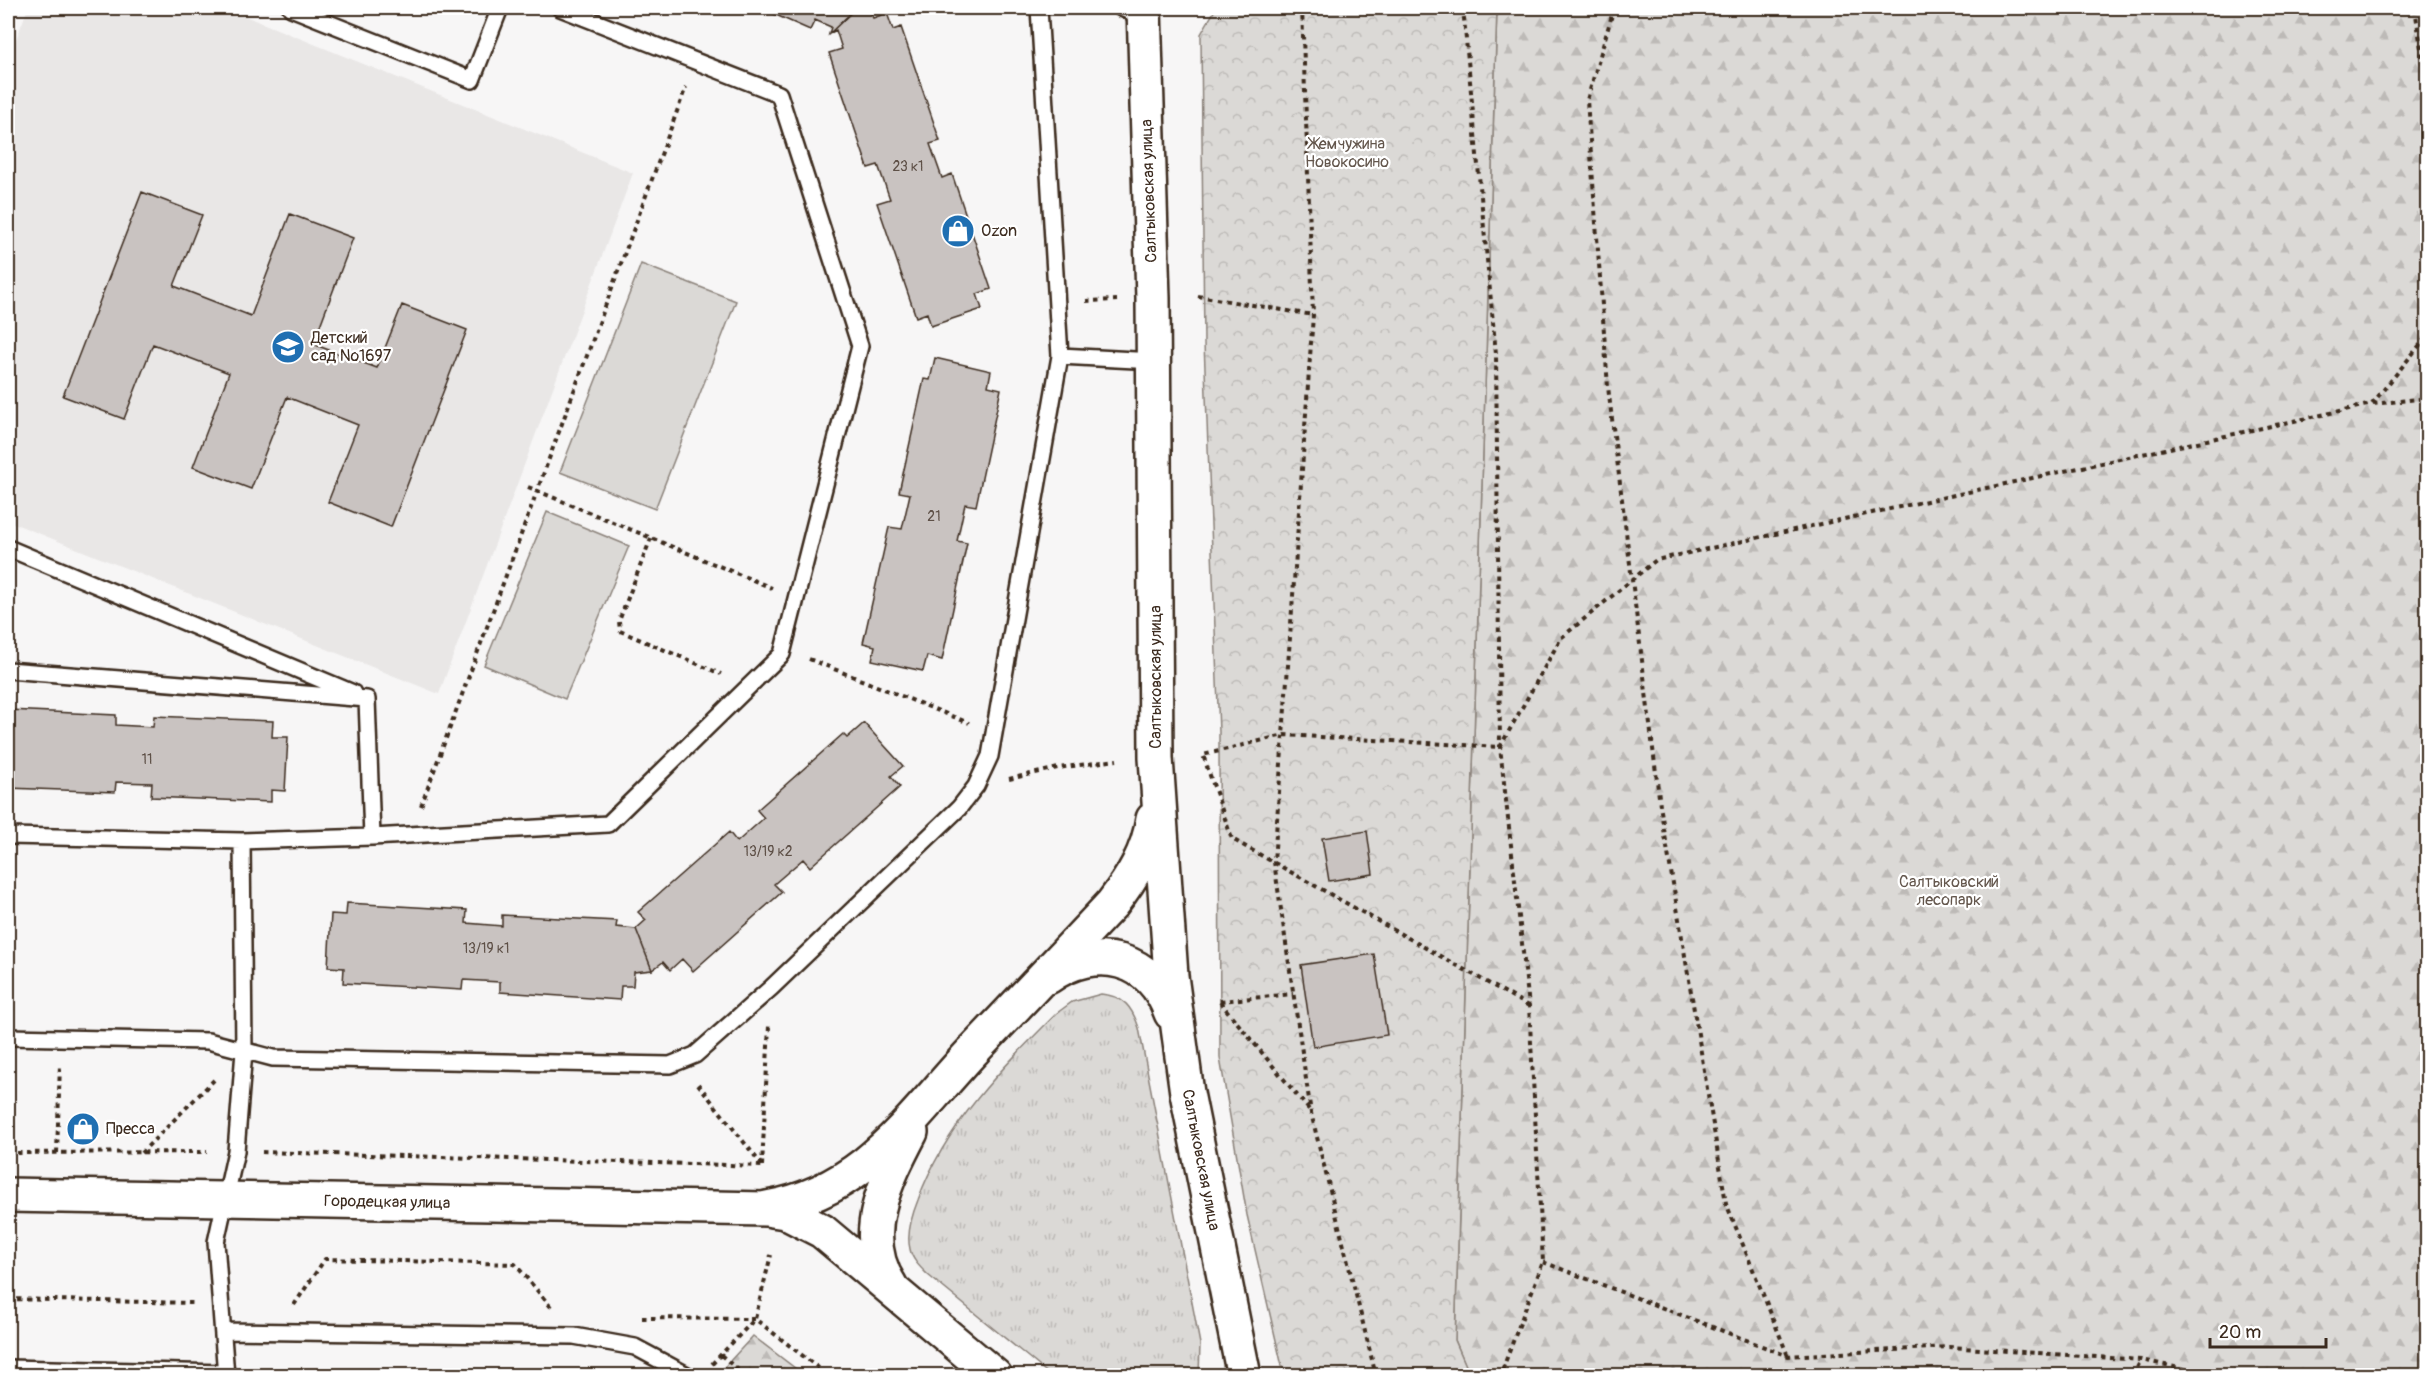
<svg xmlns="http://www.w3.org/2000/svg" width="2435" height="1383" font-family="Pangolin,sans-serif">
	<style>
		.built { fill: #e9e7e6 }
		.grass { fill: url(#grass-tufts); stroke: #8b827a; stroke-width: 1.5 }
		.forest { fill: url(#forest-firs); stroke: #8b827a; stroke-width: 1.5 }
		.park { fill: url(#park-crowns); stroke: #8b827a; stroke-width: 1.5 }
		.pitch { fill: #dbd9d6; stroke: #8b827a; stroke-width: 1.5 }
		.building { fill: #c9c3c1; stroke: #3b2a1e; stroke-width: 1.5 }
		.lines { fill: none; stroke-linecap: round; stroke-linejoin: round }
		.service-casing { stroke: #3b2a1e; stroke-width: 20 }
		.tertiary-casing { stroke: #3b2a1e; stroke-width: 38 }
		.path { stroke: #3b2a1e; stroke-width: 4; stroke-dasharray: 4.5 4.5; stroke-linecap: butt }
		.service { stroke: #fff; stroke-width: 15 }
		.tertiary { stroke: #fff; stroke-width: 33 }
		.labels { text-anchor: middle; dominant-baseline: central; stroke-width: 4.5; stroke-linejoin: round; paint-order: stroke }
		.number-label { font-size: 14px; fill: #5e5047 }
		.park-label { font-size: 16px; fill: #63564c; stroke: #fff }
		.street-label { font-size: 16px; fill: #3b2a1e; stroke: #fff }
		.poi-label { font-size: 16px; fill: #3b2a1e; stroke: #fff; text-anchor: start }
	</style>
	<defs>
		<pattern id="grass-tufts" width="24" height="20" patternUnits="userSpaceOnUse" patternTransform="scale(1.5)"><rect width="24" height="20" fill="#dbd9d6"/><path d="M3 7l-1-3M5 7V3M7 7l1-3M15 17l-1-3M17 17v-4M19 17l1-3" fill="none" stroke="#bdbab7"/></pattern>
		<pattern id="forest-firs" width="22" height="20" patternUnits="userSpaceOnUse" patternTransform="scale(1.5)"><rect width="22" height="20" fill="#dbd9d6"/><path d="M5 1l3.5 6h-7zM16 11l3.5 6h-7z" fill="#bdbab7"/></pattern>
		<pattern id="park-crowns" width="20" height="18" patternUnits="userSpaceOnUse" patternTransform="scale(1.5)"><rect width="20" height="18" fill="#dbd9d6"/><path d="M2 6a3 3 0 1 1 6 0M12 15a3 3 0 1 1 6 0" fill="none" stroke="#bdbab7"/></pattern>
	</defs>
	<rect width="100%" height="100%" fill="#f7f6f6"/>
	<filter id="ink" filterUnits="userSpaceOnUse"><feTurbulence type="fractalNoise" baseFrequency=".0167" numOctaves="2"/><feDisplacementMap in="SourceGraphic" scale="12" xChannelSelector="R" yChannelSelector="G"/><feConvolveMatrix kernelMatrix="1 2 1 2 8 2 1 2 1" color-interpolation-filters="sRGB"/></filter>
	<g filter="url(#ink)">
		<!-- built -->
		<path class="built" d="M28 8H225L633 173 439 694 8 521V60Z"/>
		<!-- grass -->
		<path class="grass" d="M1101 994C1124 996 1132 1007 1139 1028L1200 1344 1199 1375H1050L928 1275C921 1268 912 1260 910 1249 906 1233 912 1215 918 1200 945 1125 1002 1068 1057 1013L1072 1002Z"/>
		<!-- forest -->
		<path class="forest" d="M1497 8H2427V1375L1470 1376 1455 1340Z
			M753 1336 804 1375H717Z"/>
		<!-- park -->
		<path class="park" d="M1216 8H1497L1455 1340 1470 1375H1284L1247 1215 1220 1058 1219 732 1204 343 1201 34Z"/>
		<!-- pitch -->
		<path class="pitch" d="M641 264 736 301 655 509 560 472Z
			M547 512 629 546 565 699 484 665Z"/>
		<!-- building -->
		<path class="building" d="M760 8H856L829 34 831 27 815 20 810 30Z
			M856 8H868L873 18 887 13 893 30 901 27 940 141 930 144 942 178 952 174 991 289 977 294 982 309 931 326 927 313 916 317 877 203 890 199 878 165 868 168 829 53 842 49 836 30 829 34Z
			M142 192 202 215 174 286 251 316 290 214 353 238 313 344 377 368 402 305 467 330 391 527 328 502 358 425 287 397 251 489 193 467 229 373 153 344 124 419 63 396Z
			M935 358 991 371 988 386 1001 389 976 506 965 504 957 541 967 543 942 660 927 656 923 671 872 660 875 646 863 643 889 527 902 529 910 494 899 492 924 379 930 380Z
			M8 710 116 715V725L153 727 154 716 273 721 272 737H288L285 791 271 790V802L151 797 152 783 116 782 115 792 8 788Z
			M864 723 903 766 891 776 900 787 810 867 803 859 774 884 782 892 693 971 682 959 670 970 663 962 652 970 636 929 646 920 638 912 729 832 737 842 764 818 757 810 843 734 847 738Z
			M1367 831 1373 874 1329 881 1322 838Z
			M347 903 467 910 466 923 502 926V915L617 921 616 927 636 929 652 970 634 972 633 986H621L620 1000 500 992V982L463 980 462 990 343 983 344 968 328 967 331 914 346 915Z
			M1374 954 1387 1035 1313 1047 1301 965Z"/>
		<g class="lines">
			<!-- service casing -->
			<g class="service-casing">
				<path id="service" d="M291 8 472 80 500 8
					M1121 8 1144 17
					M1060 356 1154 361
					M8 548 353 693
					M8 670 367 699 372 837
					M8 836 242 841 372 837 608 824 782 654 860 346 779 94 560 8
					M8 1037 208 1041 273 1058 670 1065 695 1055 771 988 959 808 976 786 990 756 1060 356 1039 8
					M223 1331 574 1336 635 1347 689 1376
					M8 1368 226 1373
					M226 1376 216 1242 236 1151 244 1051 242 841"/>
			</g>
			<!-- tertiary casing -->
			<g class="tertiary-casing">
				<path id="tertiary" d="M1144 8 1153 298 1156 758 1171 976 1187 1093 1244 1376
					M1048 977C1096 943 1152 957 1171 1013
					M8 1195 766 1209 785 1212 822 1231 995 1376
					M767 1208C864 1191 908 1121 970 1054 1018 1004 1065 954 1112 904 1132 878 1148 853 1153 819
					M890 1285C857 1235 887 1178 911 1132"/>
			</g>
			<!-- path -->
			<path class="path" d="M1302 8 1313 315 1274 862 1311 1113 1376 1376
				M1463 8 1496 354 1500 747 1529 1006 1543 1262 1500 1376
				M1614 8 1587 100 1608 387 1660 805 1726 1203 1788 1356
				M2415 8 2428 95
				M1198 296 1313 315
				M1086 301 1117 300
				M2373 404 2428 398
				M528 487 772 588
				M651 538 619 621 620 631 721 674
				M809 659 969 723
				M1009 779 1058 768 1117 760
				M421 806 686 87
				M1220 1001 1293 994
				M1220 1002 1311 1112
				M1529 1006 1232 839 1203 755 1284 735 1500 747 1561 638 1656 560 2372 404 2428 335
				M698 1084 762 1165
				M262 1152 762 1166
				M8 1153 207 1152
				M57 1153 60 1064
				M141 1153 214 1080
				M762 1166 769 1026
				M1543 1262 1788 1356 1949 1347 2141 1360 2218 1376
				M8 1299 193 1303
				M294 1305 325 1259 515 1264 551 1307
				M642 1318 755 1319 829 1376
				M721 1355 745 1376
				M712 1364 755 1319 771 1255
				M2133 1376 2141 1360"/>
			<!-- service -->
			<use href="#service" class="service"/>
			<!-- tertiary -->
			<use href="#tertiary" class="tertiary"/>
		</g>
	</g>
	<!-- icons -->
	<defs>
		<g id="shop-disc" transform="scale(1.725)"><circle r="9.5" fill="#1f6fb2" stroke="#fff"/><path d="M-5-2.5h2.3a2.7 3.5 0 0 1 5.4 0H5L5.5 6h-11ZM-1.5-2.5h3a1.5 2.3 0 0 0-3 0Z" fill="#fff"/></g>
		<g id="school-disc" transform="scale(1.725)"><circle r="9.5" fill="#1f6fb2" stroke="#fff"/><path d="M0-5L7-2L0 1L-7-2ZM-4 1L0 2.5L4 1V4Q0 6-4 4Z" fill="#fff"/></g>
	</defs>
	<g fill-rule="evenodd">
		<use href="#shop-disc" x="958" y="231"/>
		<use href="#school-disc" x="288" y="347"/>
		<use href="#shop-disc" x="83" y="1129"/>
	</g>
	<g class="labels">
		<!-- number labels -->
		<g class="number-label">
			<text x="908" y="166">23 к1</text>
			<text x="934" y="516">21</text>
			<text x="147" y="759">11</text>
			<text x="768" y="851">13/19 к2</text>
			<text x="486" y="948">13/19 к1</text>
		</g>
		<!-- park labels -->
		<g class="park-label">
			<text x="1347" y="144">Жемчужина<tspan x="1347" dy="18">Новокосино</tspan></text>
			<text x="1949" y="882">Салтыковский<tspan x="1949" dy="18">лесопарк</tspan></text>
		</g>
		<!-- street labels -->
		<g class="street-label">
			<text transform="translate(1149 191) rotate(-92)">Салтыковская улица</text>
			<text transform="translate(1156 677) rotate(-90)">Салтыковская улица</text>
			<text transform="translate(1201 1160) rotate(79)">Салтыковская улица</text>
			<text transform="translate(387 1202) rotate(1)">Городецкая улица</text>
		</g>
		<!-- poi labels -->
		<g class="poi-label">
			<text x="981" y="231">Ozon</text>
			<text x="311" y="338">Детский<tspan x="311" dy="18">сад №1697</tspan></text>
			<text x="106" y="1129">Пресса</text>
		</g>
	</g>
	<!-- margin -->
	<rect width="2435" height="1383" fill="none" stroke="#fff" stroke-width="30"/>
	<rect x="15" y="15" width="2405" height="1353" fill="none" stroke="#3b2a1e" stroke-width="2" filter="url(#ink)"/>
	<!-- scale -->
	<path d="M2210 1338v9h116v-9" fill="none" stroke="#3b2a1e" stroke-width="3"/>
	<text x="2219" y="1338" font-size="18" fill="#3b2a1e" stroke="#ffffff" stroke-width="4.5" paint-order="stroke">20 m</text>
</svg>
